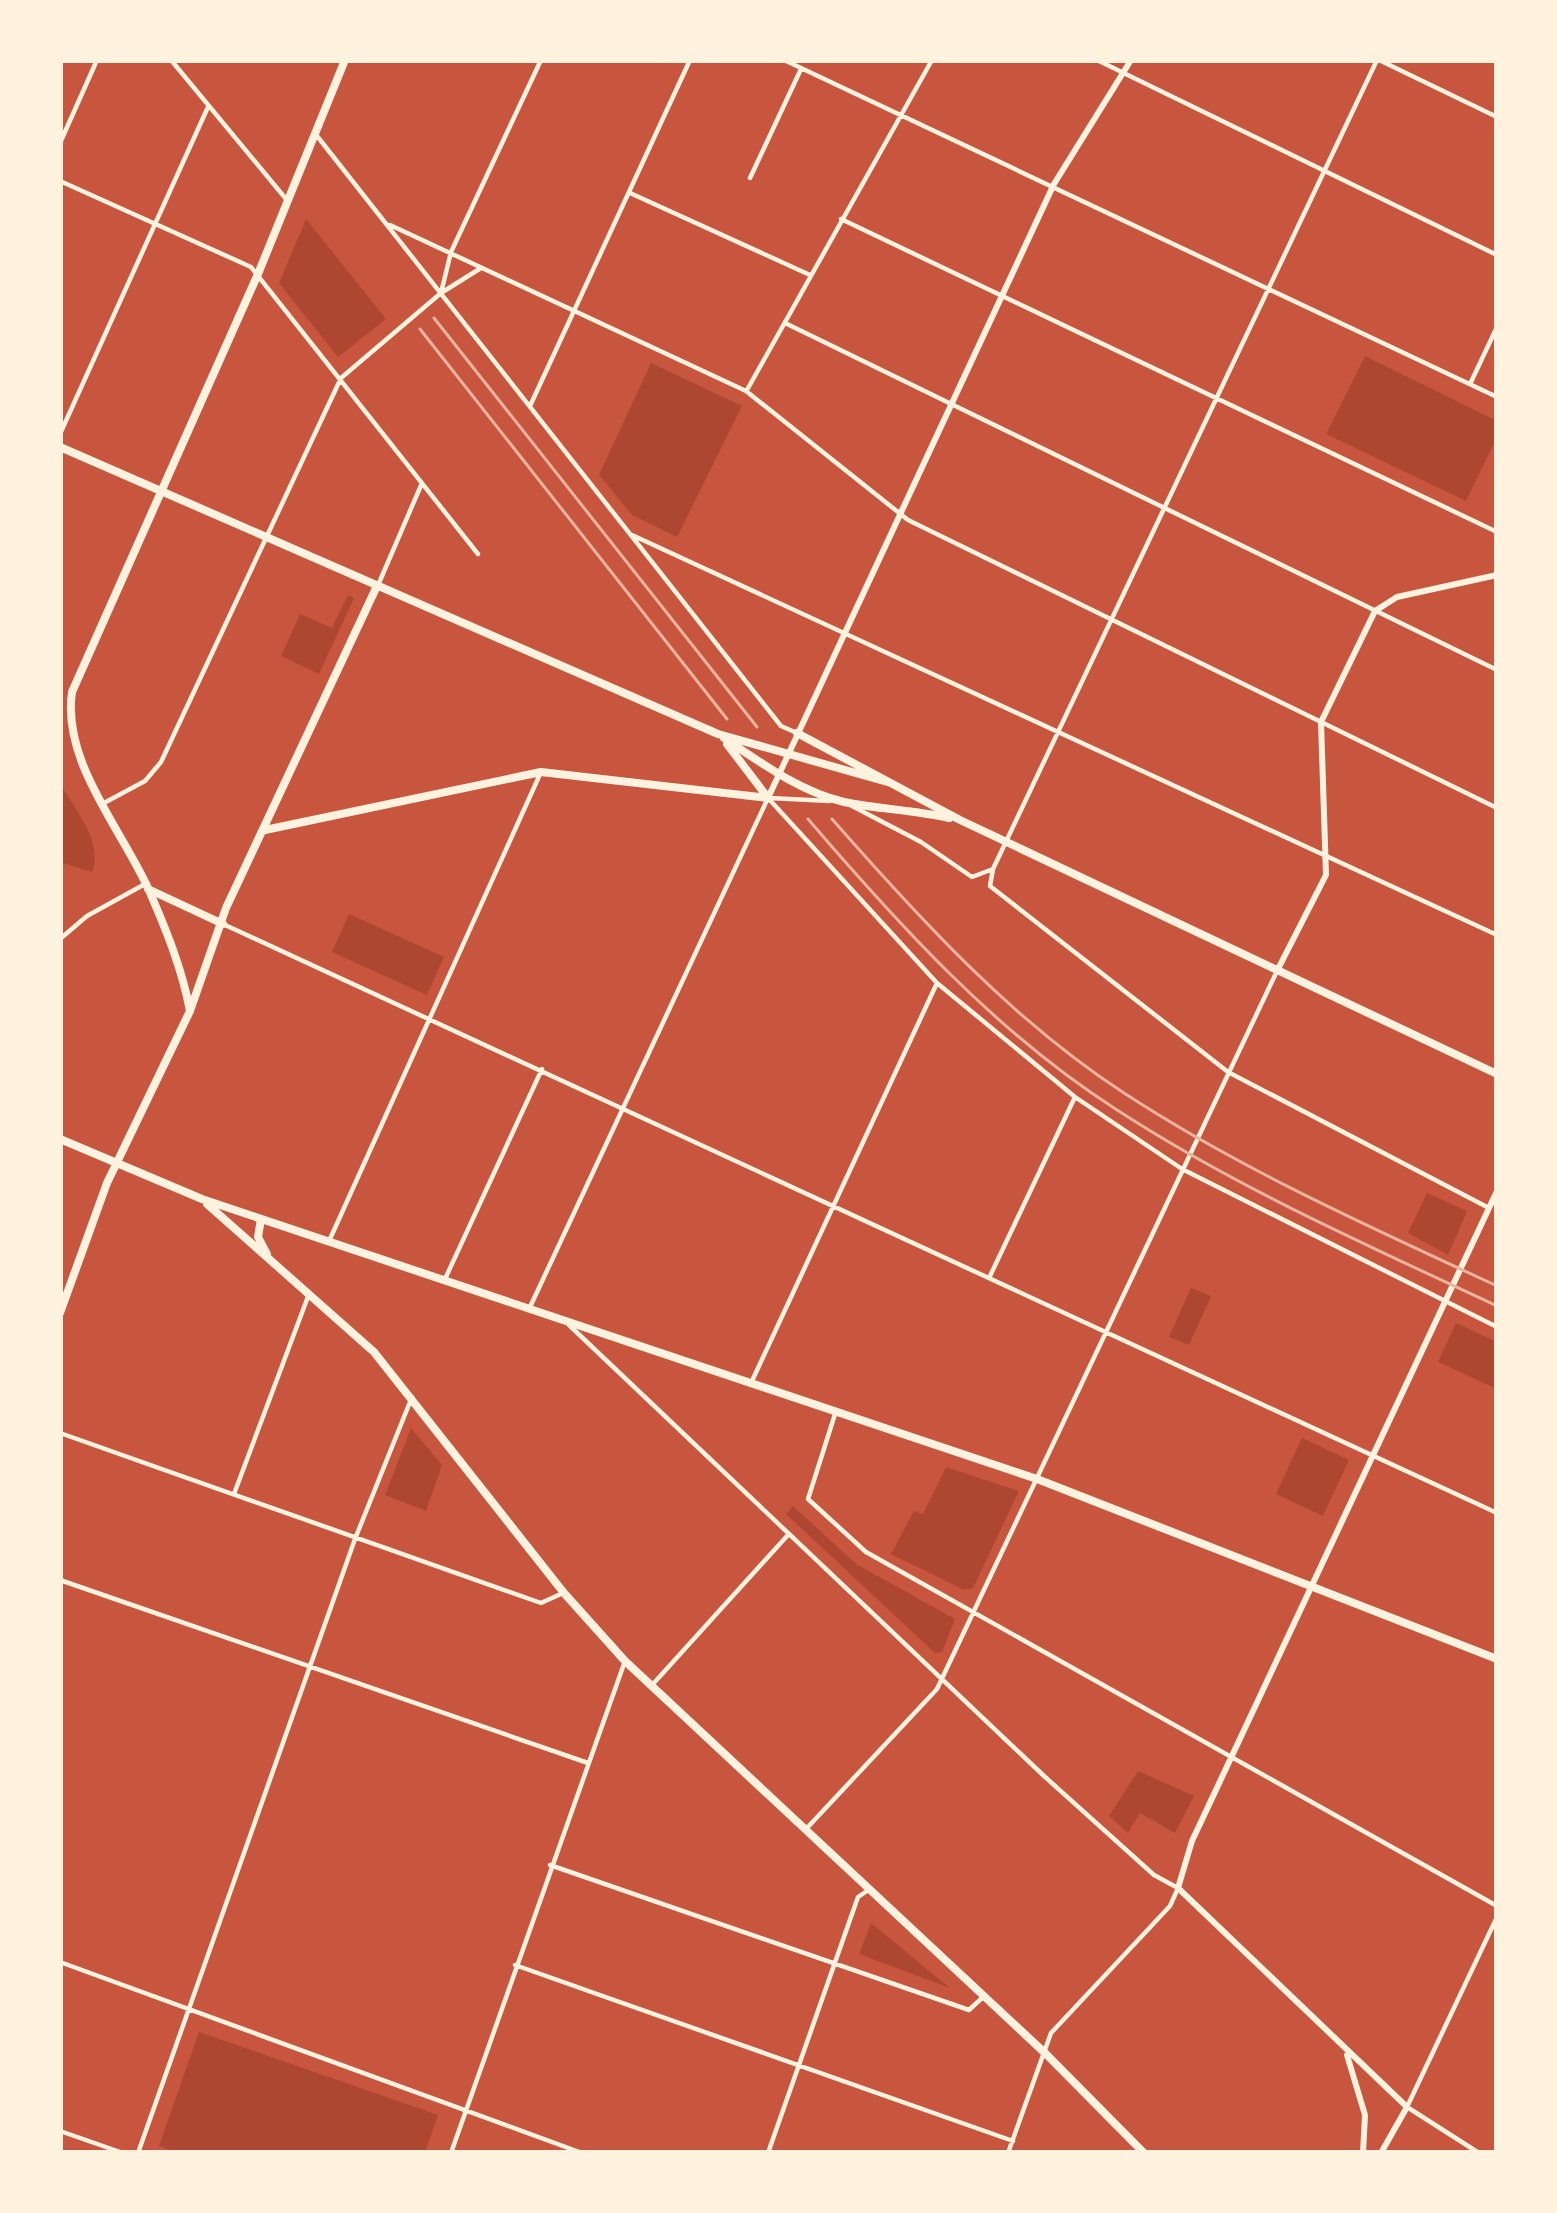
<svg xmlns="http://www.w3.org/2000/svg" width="1557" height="2213" font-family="'Roboto Condensed',sans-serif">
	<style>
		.green { fill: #ae4732 }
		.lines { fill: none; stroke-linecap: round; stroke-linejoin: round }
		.minor { stroke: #fff3e0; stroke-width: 4.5 }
		.tertiary { stroke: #fff3e0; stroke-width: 6 }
		.secondary { stroke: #fff3e0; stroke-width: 8 }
		.rail { stroke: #e9b49f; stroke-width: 3 }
	</style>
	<rect width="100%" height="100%" fill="#c8553d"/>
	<!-- green -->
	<path class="green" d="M306 219 386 319 338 357 279 283Z
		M1365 356 1497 421V437L1466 501 1326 434Z
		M651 363 742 406 677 537 632 515 599 475Z
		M348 595 354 598 319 674 281 656 300 614 332 628Z
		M60 783C74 809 104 842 92 872L60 862Z
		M349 914 444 957 427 995 332 952Z
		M1427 1193 1467 1211 1448 1255 1408 1233Z
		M1191 1288 1211 1296 1189 1345 1169 1337Z
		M1456 1323 1497 1342V1389L1438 1362Z
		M411 1428 442 1465 426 1511 385 1495Z
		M1302 1438 1349 1460 1323 1516 1276 1494Z
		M946 1467 1019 1491 973 1588 964 1590 891 1554 914 1511 923 1514Z
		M793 1506 856 1564 955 1619 942 1652 935 1653 786 1514Z
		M1138 1771 1194 1796 1175 1833 1140 1813 1128 1833 1109 1816Z
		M871 1923 950 1988 859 1954Z
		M199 2032 438 2115 425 2153H179L159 2146Z"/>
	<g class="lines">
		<!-- minor -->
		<path class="minor" d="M171 60 286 199
			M784 60 1497 397
			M1097 60 1497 255
			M1377 60 993 869 990 886 1228 1072 1489 1208
			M1379 60 1497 117
			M317 136 781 726 797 733
			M60 143 97 60
			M750 178 801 69
			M60 181 251 267 478 554
			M630 193 810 275
			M841 219 1497 532
			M390 225 746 391 908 520 1497 808
			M441 293 451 252 541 60
			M785 323 1497 670
			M1471 382 1497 327
			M747 390 932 60
			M530 406 690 60
			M60 434 208 107
			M632 535 1497 935
			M379 583 422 483
			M768 798 937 983 1075 1097 1182 1169 1497 1327
			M769 798 830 801
			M104 803 145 781 161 762 341 378 441 293 481 268
			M852 806 921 842 972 877 993 869
			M223 924 1497 1513
			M60 939 87 916 145 884
			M330 1239 541 772
			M990 1276 1075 1097
			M445 1279 542 1069
			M530 1307 768 798
			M569 1325 1044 1776 1154 1875 1178 1888 1170 1906 1051 2033 1008 2153
			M752 1381 937 983
			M836 1411 808 1499 866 1552 1497 1906
			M60 1433 541 1603 563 1593
			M234 1494 309 1294
			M60 1580 588 1763
			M653 1684 787 1536
			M807 1828 937 1689 1277 971
			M550 1865 969 2010 983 1997
			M60 1962 582 2153
			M515 1965 1013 2141
			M60 2131 123 2153
			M138 2153 355 1539 412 1397
			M451 2153 625 1661
			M768 2153 858 1897 867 1891
			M1479 2153 1407 2107 1497 1917"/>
		<!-- tertiary -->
		<path class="tertiary" d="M768 798 1054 184 1131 60
			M1277 971 1326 875 1321 722 1375 611 1397 597 1497 575
			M1347 2055 1365 2115 1363 2153
			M1381 2153 1407 2107 1178 1888 1192 1841 1497 1191"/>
		<!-- secondary -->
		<path class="secondary" d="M60 447 718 734 891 783
			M797 733 960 820 1497 1074
			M724 738C760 762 800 792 844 802 877 809 914 810 949 818
			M727 744 768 798
			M265 830 541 772 768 798
			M148 889 223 924
			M190 1011C182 968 165 927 148 888 120 827 62 761 72 692L258 274 345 60
			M60 1139 202 1199 1037 1479 1497 1659
			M207 1204 374 1352 564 1593 625 1661 1046 2054 1144 2153
			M261 1219 258 1237 267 1254
			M60 1313 107 1183 190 1011 226 908 377 586"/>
		<!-- rail -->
		<path class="rail" d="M434 318 757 727
			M420 329 727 719
			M808 819C898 924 997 1033 1114 1108 1235 1187 1367 1245 1497 1306
			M832 819C919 918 1013 1021 1124 1093 1242 1170 1370 1227 1497 1286"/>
	</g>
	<!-- border -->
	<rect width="1557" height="2213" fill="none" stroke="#fff3e0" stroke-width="126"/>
</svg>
